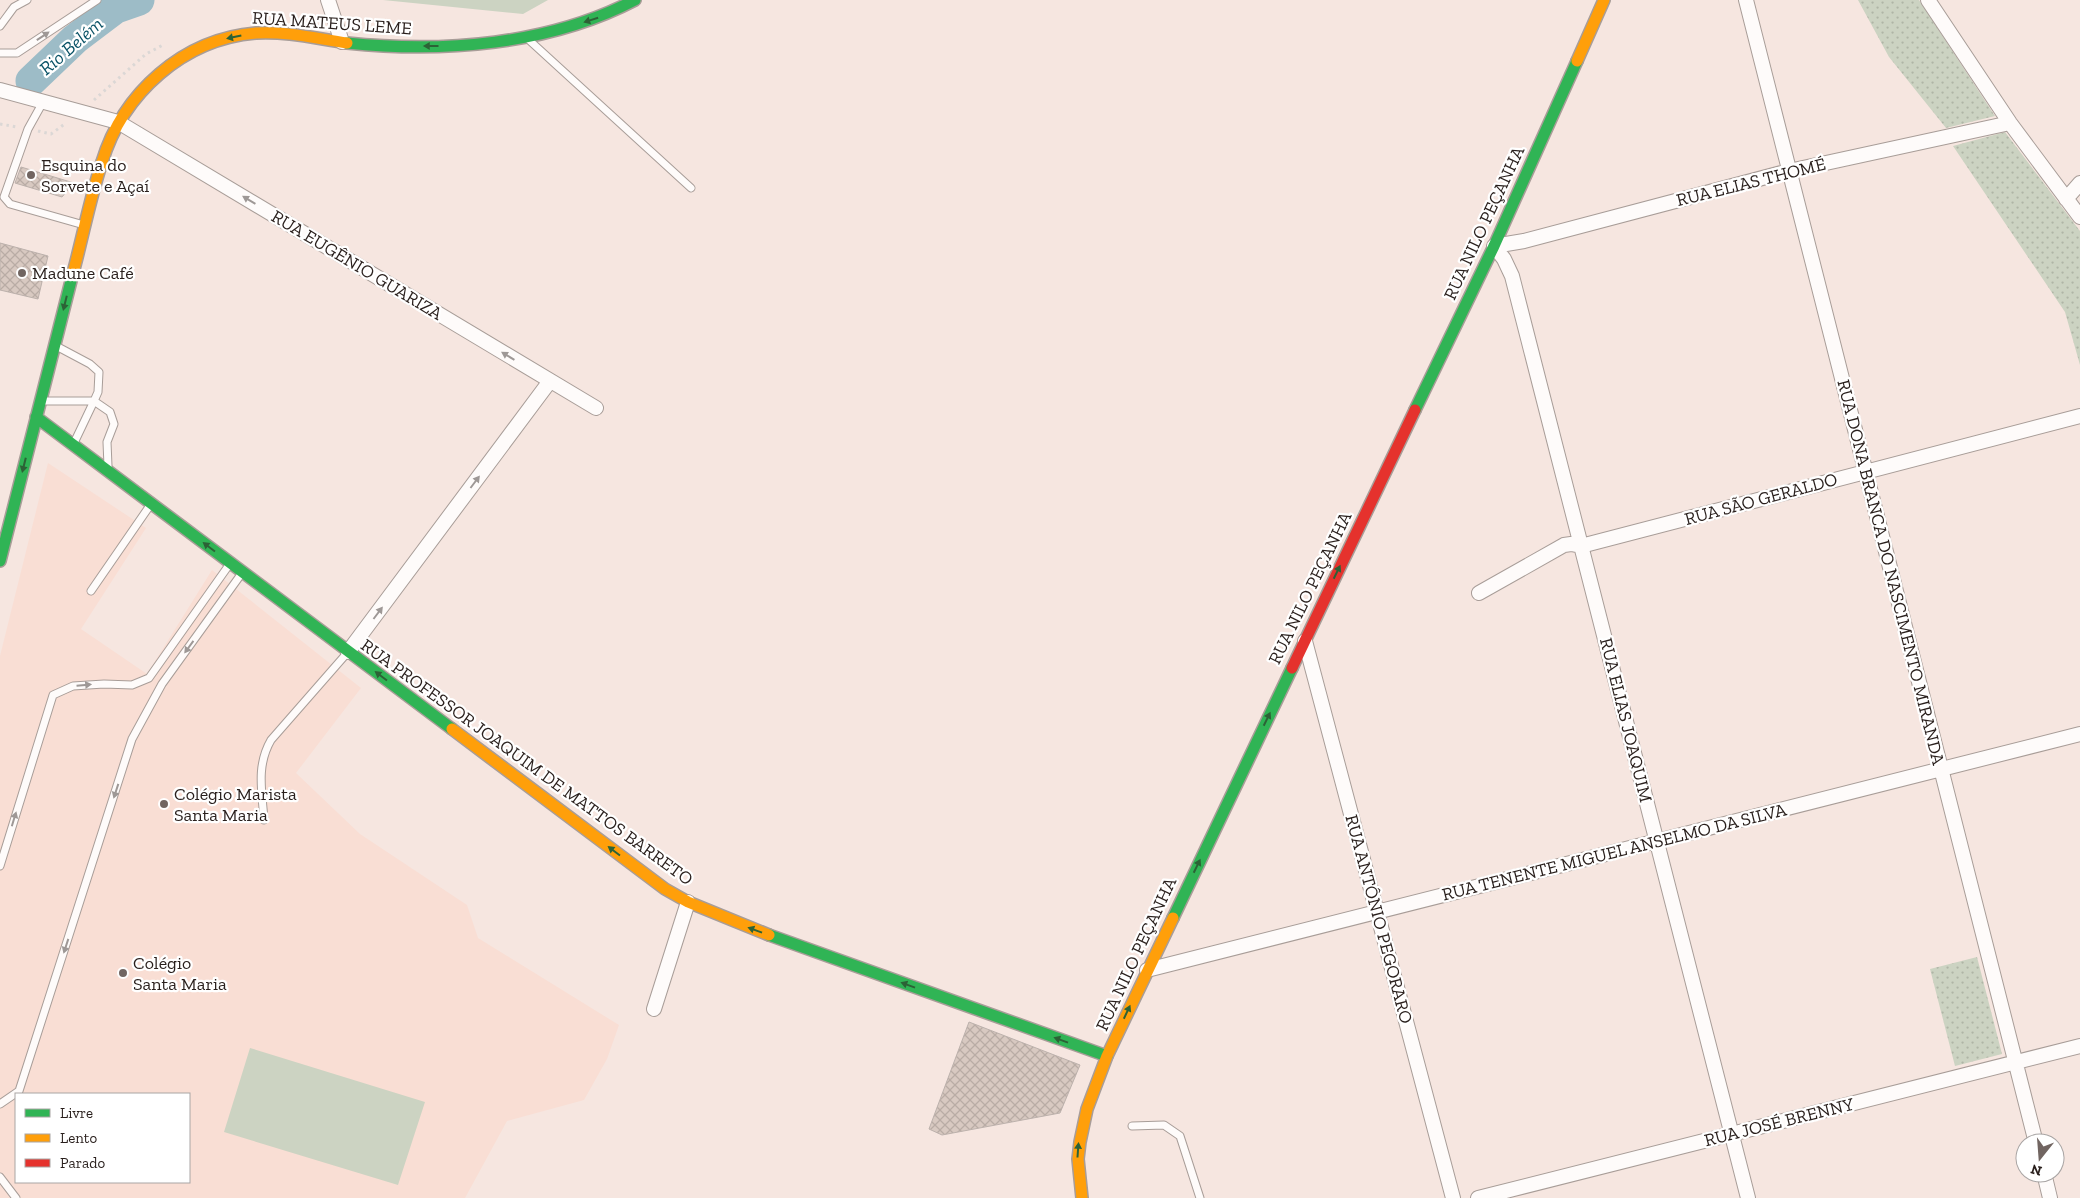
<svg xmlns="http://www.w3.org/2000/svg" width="2080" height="1198" font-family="'Zilla Slab',serif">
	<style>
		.built { fill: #f9ded4; fill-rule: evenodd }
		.grass { fill: #ccd3c2 }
		.park { fill: url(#park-dots) }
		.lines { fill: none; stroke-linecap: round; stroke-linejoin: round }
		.river { stroke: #9dbcc7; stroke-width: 31 }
		.building { fill: url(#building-cross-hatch); stroke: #bcb1ac }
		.lane-casing { stroke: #a89d98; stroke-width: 9 }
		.street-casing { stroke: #a89d98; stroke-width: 16 }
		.fast-casing { stroke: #a89d98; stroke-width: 14 }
		.slow-casing { stroke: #a89d98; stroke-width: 14 }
		.jam-casing { stroke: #a89d98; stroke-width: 14 }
		.path { stroke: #dbd7d5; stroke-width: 3; stroke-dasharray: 2.5 4; stroke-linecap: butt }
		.lane { stroke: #fefbfa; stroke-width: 7 }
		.street { stroke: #fefbfa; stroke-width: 14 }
		.fast { stroke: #30b455; stroke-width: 11 }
		.slow { stroke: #ff9f0a; stroke-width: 11 }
		.jam { stroke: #e5322d; stroke-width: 11 }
		.oneway { fill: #2c6236 }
		.oneway2 { fill: #9e9896 }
		.poi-dot { fill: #716561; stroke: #fff; stroke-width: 2 }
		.labels { text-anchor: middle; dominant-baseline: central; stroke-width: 4.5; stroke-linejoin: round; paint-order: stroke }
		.street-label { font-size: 18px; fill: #291f1c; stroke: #fff }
		.poi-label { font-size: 18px; fill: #291f1c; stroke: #fff; text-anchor: start }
		.water-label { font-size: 19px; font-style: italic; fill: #095266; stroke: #fff }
	</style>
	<defs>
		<pattern id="park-dots" width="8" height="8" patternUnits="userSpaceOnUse" patternTransform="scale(1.25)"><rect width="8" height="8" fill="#ccd3c2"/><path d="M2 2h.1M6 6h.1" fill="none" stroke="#afb5a6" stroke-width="1.8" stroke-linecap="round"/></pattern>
		<pattern id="building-cross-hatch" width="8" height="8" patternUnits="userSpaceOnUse" patternTransform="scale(1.25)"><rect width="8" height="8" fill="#d8c9c1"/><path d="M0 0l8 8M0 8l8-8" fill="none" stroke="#b9aca5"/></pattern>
	</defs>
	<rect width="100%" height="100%" fill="#f6e6e0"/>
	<!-- built -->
	<path class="built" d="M48 463 146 528 81 629 147 674 212 570 361 688 296 773 360 834 467 905 478 938 619 1025 607 1059 584 1100 507 1121 465 1198H0V656ZM16 1094H189V1182H16Z"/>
	<!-- grass -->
	<path class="grass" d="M383 0H548L523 14Z
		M250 1048 425 1102 398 1185 224 1132Z"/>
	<!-- park -->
	<path class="park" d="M1858 0H1919L1995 116 1946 128 1889 57Z
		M2005 132 2080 231V365L2065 312 1953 146Z
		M1977 957 2002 1054 1955 1066 1930 969Z"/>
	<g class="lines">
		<!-- river -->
		<path class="river" d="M31 81 75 39 116 8 139 0"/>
	</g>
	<!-- building -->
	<path class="building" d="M21 167 74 183 62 197 15 183Z
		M0 243 48 256 38 299 0 290Z
		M969 1022 1080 1065 1060 1113 942 1135 929 1129Z"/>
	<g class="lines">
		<!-- lane casing -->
		<g class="lane-casing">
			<path id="lane" d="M0 26 14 7 27 0
				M529 40 691 188
				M0 53H17L97 0
				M43 102 28 129 4 197 10 204 84 225
				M58 347 90 364 99 372 98 392 94 401 110 412 114 424 107 442 108 466
				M44 401H94L74 443
				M91 591 151 504
				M264 820C262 791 256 766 271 740L348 652
				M0 866 53 695 73 686 104 684 132 685 149 678 229 565
				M0 1104 19 1091 132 739 162 684 242 573
				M1132 1126 1164 1125 1180 1136 1200 1198
				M0 1177 16 1198"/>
		</g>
		<!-- street casing -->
		<g class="street-casing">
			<path id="street" d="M328 0 342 42
				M1746 0 2036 1143
				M1928 0 2010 123 2080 217
				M0 90 118 122 596 408
				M2066 199 2080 183
				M1479 593 1564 545 1571 544 1581 546 2080 416
				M1305 641 1453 1198
				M348 652 550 381
				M1147 970 2080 734
				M654 1009 688 902
				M2044 1173 2050 1198
				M1478 1198 2080 1046
				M1748 1198 1512 276 1504 259 1494 246 1524 241 1789 171 2010 123"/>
		</g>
		<!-- fast casing -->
		<g class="fast-casing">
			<path id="fast" d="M347 43C443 53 549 45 635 0
				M1415 410 1494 246 1577 61
				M36 417 452 729
				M0 561 73 273
				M1173 918 1292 668
				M769 935 1107 1056"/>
		</g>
		<!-- slow casing -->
		<g class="slow-casing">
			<path id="slow" d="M1577 61 1604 0
				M73 273C83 236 90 198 102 162 123 93 183 39 256 33 287 31 318 39 347 43
				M452 729 665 889 688 902 769 935
				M1082 1198 1078 1159 1080 1142 1087 1109 1107 1056 1173 918"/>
		</g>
		<!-- jam casing -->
		<g class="jam-casing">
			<path id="jam" d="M1292 668 1415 410"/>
		</g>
		<!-- path -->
		<path class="path" d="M94 100 146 54 163 45
			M0 124 17 127
			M38 131 51 134 66 123"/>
		<!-- lane -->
		<use href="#lane" class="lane"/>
		<!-- street -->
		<use href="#street" class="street"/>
		<!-- fast -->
		<use href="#fast" class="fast"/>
		<!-- slow -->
		<use href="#slow" class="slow"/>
		<!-- jam -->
		<use href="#jam" class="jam"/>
	</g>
	<!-- one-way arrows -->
	<defs><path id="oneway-solid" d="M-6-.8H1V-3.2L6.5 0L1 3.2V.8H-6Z" transform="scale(1.25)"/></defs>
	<g class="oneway">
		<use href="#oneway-solid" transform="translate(591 20) rotate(162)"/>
		<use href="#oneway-solid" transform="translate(234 37) rotate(168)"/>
		<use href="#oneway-solid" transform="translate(431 46) rotate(-180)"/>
		<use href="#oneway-solid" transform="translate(65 303) rotate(104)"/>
		<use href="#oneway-solid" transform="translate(24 465) rotate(104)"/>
		<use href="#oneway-solid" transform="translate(209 547) rotate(-143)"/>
		<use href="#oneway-solid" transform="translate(1337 572) rotate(-64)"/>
		<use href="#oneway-solid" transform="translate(381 676) rotate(-143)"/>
		<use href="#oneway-solid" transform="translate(1267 719) rotate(-64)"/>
		<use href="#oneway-solid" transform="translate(614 851) rotate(-143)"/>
		<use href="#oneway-solid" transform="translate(1197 866) rotate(-64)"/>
		<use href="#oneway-solid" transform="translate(755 930) rotate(-160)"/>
		<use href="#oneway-solid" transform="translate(908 985) rotate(-160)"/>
		<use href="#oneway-solid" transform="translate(1127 1012) rotate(-65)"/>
		<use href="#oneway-solid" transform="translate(1061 1040) rotate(-160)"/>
		<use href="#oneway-solid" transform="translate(1078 1150) rotate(-86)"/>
	</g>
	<g class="oneway2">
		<use href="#oneway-solid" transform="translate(43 36) rotate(-34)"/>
		<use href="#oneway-solid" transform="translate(249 200) rotate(-149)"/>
		<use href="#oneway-solid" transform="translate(508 356) rotate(-149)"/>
		<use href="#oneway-solid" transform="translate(475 482) rotate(-53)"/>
		<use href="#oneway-solid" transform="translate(378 613) rotate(-53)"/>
		<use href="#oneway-solid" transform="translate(189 647) rotate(126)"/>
		<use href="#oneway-solid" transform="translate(84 685) rotate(-5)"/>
		<use href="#oneway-solid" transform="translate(116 791) rotate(108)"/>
		<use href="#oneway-solid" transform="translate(14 819) rotate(-73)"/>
		<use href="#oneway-solid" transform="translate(66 946) rotate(108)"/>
	</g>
	<!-- markers -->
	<g class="poi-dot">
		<circle cx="31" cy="175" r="5"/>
		<circle cx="22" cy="273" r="5"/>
		<circle cx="164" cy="804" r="5"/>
		<circle cx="123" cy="973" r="5"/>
	</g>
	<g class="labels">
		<!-- street labels -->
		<g class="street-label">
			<text transform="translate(332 23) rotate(4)">RUA MATEUS LEME</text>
			<text transform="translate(1751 182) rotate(-14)">RUA ELIAS THOMÉ</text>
			<text transform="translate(1484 223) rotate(-65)">RUA NILO PEÇANHA</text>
			<text transform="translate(357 265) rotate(31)">RUA EUGÊNIO GUARIZA</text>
			<text transform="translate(1761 499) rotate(-15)">RUA SÃO GERALDO</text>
			<text transform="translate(1891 572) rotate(76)">RUA DONA BRANCA DO NASCIMENTO MIRANDA</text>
			<text transform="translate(1310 588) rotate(-64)">RUA NILO PEÇANHA</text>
			<text transform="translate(1626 720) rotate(76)">RUA ELIAS JOAQUIM</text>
			<text transform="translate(527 762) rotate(36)">RUA PROFESSOR JOAQUIM DE MATTOS BARRETO</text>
			<text transform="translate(1614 852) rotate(-14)">RUA TENENTE MIGUEL ANSELMO DA SILVA</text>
			<text transform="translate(1379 919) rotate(75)">RUA ANTÔNIO PEGORARO</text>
			<text transform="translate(1136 954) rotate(-65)">RUA NILO PEÇANHA</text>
			<text transform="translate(1779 1122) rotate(-14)">RUA JOSÉ BRENNY</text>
		</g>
		<!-- poi labels -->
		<g class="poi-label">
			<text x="41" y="165">Esquina do<tspan x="41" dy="21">Sorvete e Açaí</tspan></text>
			<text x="32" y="273">Madune Café</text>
			<text x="174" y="794">Colégio Marista<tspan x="174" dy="21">Santa Maria</tspan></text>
			<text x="133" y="963">Colégio<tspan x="133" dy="21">Santa Maria</tspan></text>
		</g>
		<!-- water labels -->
		<g class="water-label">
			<text transform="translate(71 46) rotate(-41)">Rio Belém</text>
		</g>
	</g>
	<!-- legend -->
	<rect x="15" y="1093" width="175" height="90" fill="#ffffff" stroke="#a9a5a4"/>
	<rect x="25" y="1109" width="25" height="8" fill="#30b455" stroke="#a9a5a4"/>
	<text x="60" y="1118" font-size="15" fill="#291f1c">Livre</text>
	<rect x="25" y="1134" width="25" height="8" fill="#ff9f0a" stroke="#a9a5a4"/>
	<text x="60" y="1143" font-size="15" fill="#291f1c">Lento</text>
	<rect x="25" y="1159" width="25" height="8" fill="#e5322d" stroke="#a9a5a4"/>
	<text x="60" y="1168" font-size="15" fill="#291f1c">Parado</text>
	<!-- north arrow -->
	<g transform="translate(2040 1158) rotate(197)"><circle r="24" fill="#ffffff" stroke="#a9a5a4"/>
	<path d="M0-4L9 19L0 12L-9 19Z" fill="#716561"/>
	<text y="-8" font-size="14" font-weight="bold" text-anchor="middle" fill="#291f1c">N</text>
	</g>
</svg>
